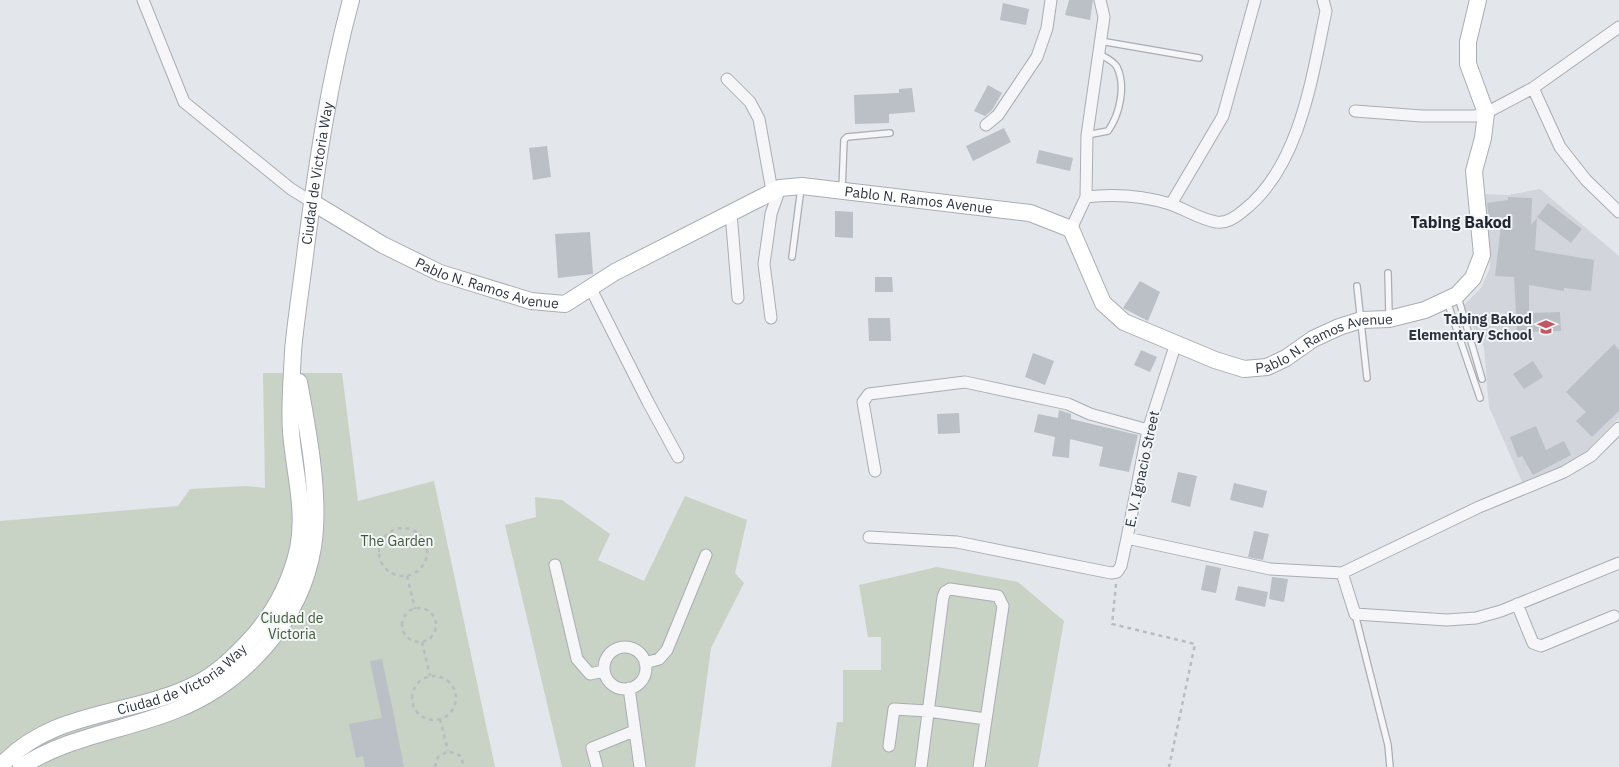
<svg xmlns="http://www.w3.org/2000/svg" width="1619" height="767" font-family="'IBM Plex Sans',sans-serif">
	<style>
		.built { fill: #d2d5db }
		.green { fill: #c8d3c5 }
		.building { fill: #bbbfc6 }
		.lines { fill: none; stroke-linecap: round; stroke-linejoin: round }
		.lane-casing { stroke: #a9adb4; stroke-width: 8 }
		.street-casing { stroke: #a9adb4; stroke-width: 13 }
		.secondary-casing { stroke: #a9adb4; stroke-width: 18 }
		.path { stroke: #babcc1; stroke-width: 2.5; stroke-dasharray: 4 4; stroke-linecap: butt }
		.lane { stroke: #f6f6f8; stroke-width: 5.5 }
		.street { stroke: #f6f6f8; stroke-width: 11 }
		.secondary { stroke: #fff; stroke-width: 16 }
		.labels { text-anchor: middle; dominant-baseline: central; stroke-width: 4; stroke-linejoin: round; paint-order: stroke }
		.street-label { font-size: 14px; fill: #2d3440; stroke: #f3f5f7 }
		.poi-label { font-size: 14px; font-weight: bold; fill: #2d3440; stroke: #f3f5f7; text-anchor: end }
		.park-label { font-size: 14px; fill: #415a3b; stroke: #f3f5f7 }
		.quarter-label { font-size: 16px; font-weight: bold; fill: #1f2531; stroke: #f3f5f7 }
	</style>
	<rect width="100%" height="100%" fill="#e3e6ea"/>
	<!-- built -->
	<path class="built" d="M1540 189 1619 256V418L1578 460 1523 484 1489 407 1484 347 1462 307 1481 288 1490 268 1488 231 1481 194 1508 195Z"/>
	<!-- green -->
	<path class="green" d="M263 373H342L358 501 434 481 495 767H0V521L178 506 190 489 246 486 265 488Z
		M685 496 747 520 735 573 744 583 711 648 695 767H562L505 525 536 517 535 497 562 500 610 534 598 560 644 581Z
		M937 567 1018 582 1064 621 1038 767H831L837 722H843V670H881V637H868L859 585Z"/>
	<!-- building -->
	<path class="building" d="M1069 0H1093L1090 20 1065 15Z
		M1003 3 1029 9 1026 25 1000 20Z
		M988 85 1002 93 992 110 985 116 974 111Z
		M912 88 915 112 889 114V123L855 124 854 95 899 93V89Z
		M1004 128 1011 142 973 161 966 146Z
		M547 146 551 177 533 180 529 148Z
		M1039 150 1073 158 1070 171 1036 163Z
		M1508 197 1532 198 1531 225 1537 218 1535 250 1594 260 1591 291 1564 288V291L1529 285V313L1560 312 1561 331 1517 332 1514 277 1495 276 1502 217 1489 219 1487 203 1508 200Z
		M1548 203 1582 229 1571 243 1537 217Z
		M835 211 853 212V238L835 237Z
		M590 232 593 274 558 278 555 234Z
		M875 277H892L893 292H875Z
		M1140 281 1160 292 1148 321 1123 308Z
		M868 318H890L891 341H869Z
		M1614 344 1619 350V411L1592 437 1576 421 1586 412 1566 392Z
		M1141 350 1157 357 1150 372 1134 365Z
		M1033 353 1054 361 1045 385 1025 377Z
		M1533 361 1543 377 1524 389 1513 374Z
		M1059 410 1071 414V419L1138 435 1129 472 1099 466 1103 447 1070 439 1069 458 1052 456 1055 437 1034 432 1038 414 1058 418Z
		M959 413 960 433 938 434 937 414Z
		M1536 426 1546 450 1564 441 1571 455 1533 475 1522 456 1518 458 1510 437Z
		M1178 472 1197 476 1190 507 1171 502Z
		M1234 483 1267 491 1263 508 1230 500Z
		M1254 531 1269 534 1263 560 1248 557Z
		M1206 565 1221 568 1216 593 1201 590Z
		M1272 577 1288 579 1284 602 1269 599Z
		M1238 586 1268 592 1265 607 1235 600Z
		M382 659 393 711 404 767H365L363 756 356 758 349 724 382 718 370 661Z"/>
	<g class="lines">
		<!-- lane casing -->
		<g class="lane-casing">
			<path id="lane" d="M1100 41 1199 58
				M1087 135 1108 131C1120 114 1126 86 1117 67 1114 61 1104 57 1098 53
				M842 190 844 140 847 137 890 133
				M792 257 801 188
				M1388 273 1389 316
				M1357 286 1367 378
				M1458 297 1482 379
				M1447 301 1480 398
				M1355 614 1388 745 1390 767"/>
		</g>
		<!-- street casing -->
		<g class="street-casing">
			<path id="street" d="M143 0 184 102 291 189 312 202
				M727 79 750 102 759 119 772 191
				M1533 88 1560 147 1586 180 1619 212
				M1355 111 1422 116H1475L1486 113 1533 88 1619 27
				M986 125 998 115 1037 57 1047 28 1051 0
				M1086 197C1113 194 1144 196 1170 204 1185 209 1199 219 1216 222 1226 224 1236 217 1243 211 1300 167 1312 77 1326 11L1323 0
				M1171 204 1223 116 1255 0
				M731 213 738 298
				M1071 229 1086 197 1087 135 1104 17 1100 0
				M591 289 648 402 678 457
				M771 318 764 264 771 214 780 188
				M875 471 863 402 869 394 965 382 1068 404 1090 414 1148 430
				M869 537 957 542 1111 573 1117 572 1121 566 1127 538 1148 430 1176 343
				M1127 538 1270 569 1342 573 1479 507 1564 472 1591 456 1619 428
				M555 565 577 659 590 674 604 671
				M1342 573 1355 614 1447 620 1476 618 1501 611 1619 563
				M1517 604 1533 643 1541 646 1614 616
				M604 668a21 21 0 1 1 42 0a21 21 0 1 1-42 0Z
				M645 663 659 659 667 650 706 555
				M629 688 640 767
				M889 746 894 709 928 711 986 719
				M597 767 592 748 634 731
				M921 767 943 597 945 592 950 589 998 596 1003 606 979 767"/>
		</g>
		<!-- secondary casing -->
		<g class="secondary-casing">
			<g id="secondary">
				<path id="s1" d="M312 202 383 245 440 273 531 301 565 304 615 272 780 188 802 186 1030 213 1071 229 1103 303 1124 322 1215 360 1244 369 1267 367 1286 358 1313 339 1339 327 1361 320 1389 319 1425 310 1457 295 1473 278 1482 255 1474 171 1483 138 1486 113 1468 64V42L1478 0"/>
				<path id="s2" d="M0 767C52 708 134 717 198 683 217 674 235 656 249 641 273 615 290 584 298 549 306 510 294 471 291 432 289 406 292 377 293 351 296 317 302 282 306 247 317 164 329 81 351 0"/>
				<path d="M21 767C68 736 124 731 176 710 244 683 301 621 313 547 321 497 308 431 299 382"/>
			</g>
		</g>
		<!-- path -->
		<path class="path" d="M379 552a24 24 0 1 1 48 0a24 24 0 1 1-48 0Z
			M407 576 415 609
			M1116 584 1112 624 1195 644 1169 767
			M402 625a17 17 0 1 1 34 0a17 17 0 1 1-34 0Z
			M422 642 430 676
			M412 698a22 22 0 1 1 44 0a22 22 0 1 1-44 0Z
			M440 719 448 751
			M435 767 438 757 448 751 461 756 464 767"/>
		<!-- lane -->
		<use href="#lane" class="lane"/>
		<!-- street -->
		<use href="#street" class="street"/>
		<!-- secondary -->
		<use href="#secondary" class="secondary"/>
	</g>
	<!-- icons -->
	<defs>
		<g id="school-bare" transform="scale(1.35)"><path d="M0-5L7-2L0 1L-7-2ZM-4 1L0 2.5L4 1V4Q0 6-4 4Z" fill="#c15665" stroke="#f3f5f7" stroke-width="2.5" paint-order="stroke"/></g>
	</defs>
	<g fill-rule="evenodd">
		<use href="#school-bare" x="1546" y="327"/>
	</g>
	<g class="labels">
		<!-- street labels -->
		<g class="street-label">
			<text stroke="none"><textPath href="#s2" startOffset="768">Ciudad de Victoria Way</textPath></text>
			<text stroke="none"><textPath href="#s1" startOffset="660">Pablo N. Ramos Avenue</textPath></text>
			<text stroke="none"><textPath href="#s1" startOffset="195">Pablo N. Ramos Avenue</textPath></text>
			<text stroke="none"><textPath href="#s1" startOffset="1140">Pablo N. Ramos Avenue</textPath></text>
			<text transform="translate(1142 469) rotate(-78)">E. V. Ignacio Street</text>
			<text stroke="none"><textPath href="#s2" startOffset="205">Ciudad de Victoria Way</textPath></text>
		</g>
		<!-- poi labels -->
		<g class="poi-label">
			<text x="1532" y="319">Tabing Bakod<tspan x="1532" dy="16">Elementary School</tspan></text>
		</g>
		<!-- park labels -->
		<g class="park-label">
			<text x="397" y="541">The Garden</text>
			<text x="292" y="618">Ciudad de<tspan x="292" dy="16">Victoria</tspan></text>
		</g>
		<!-- quarter labels -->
		<g class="quarter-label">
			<text x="1461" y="222">Tabing Bakod</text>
		</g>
	</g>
</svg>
